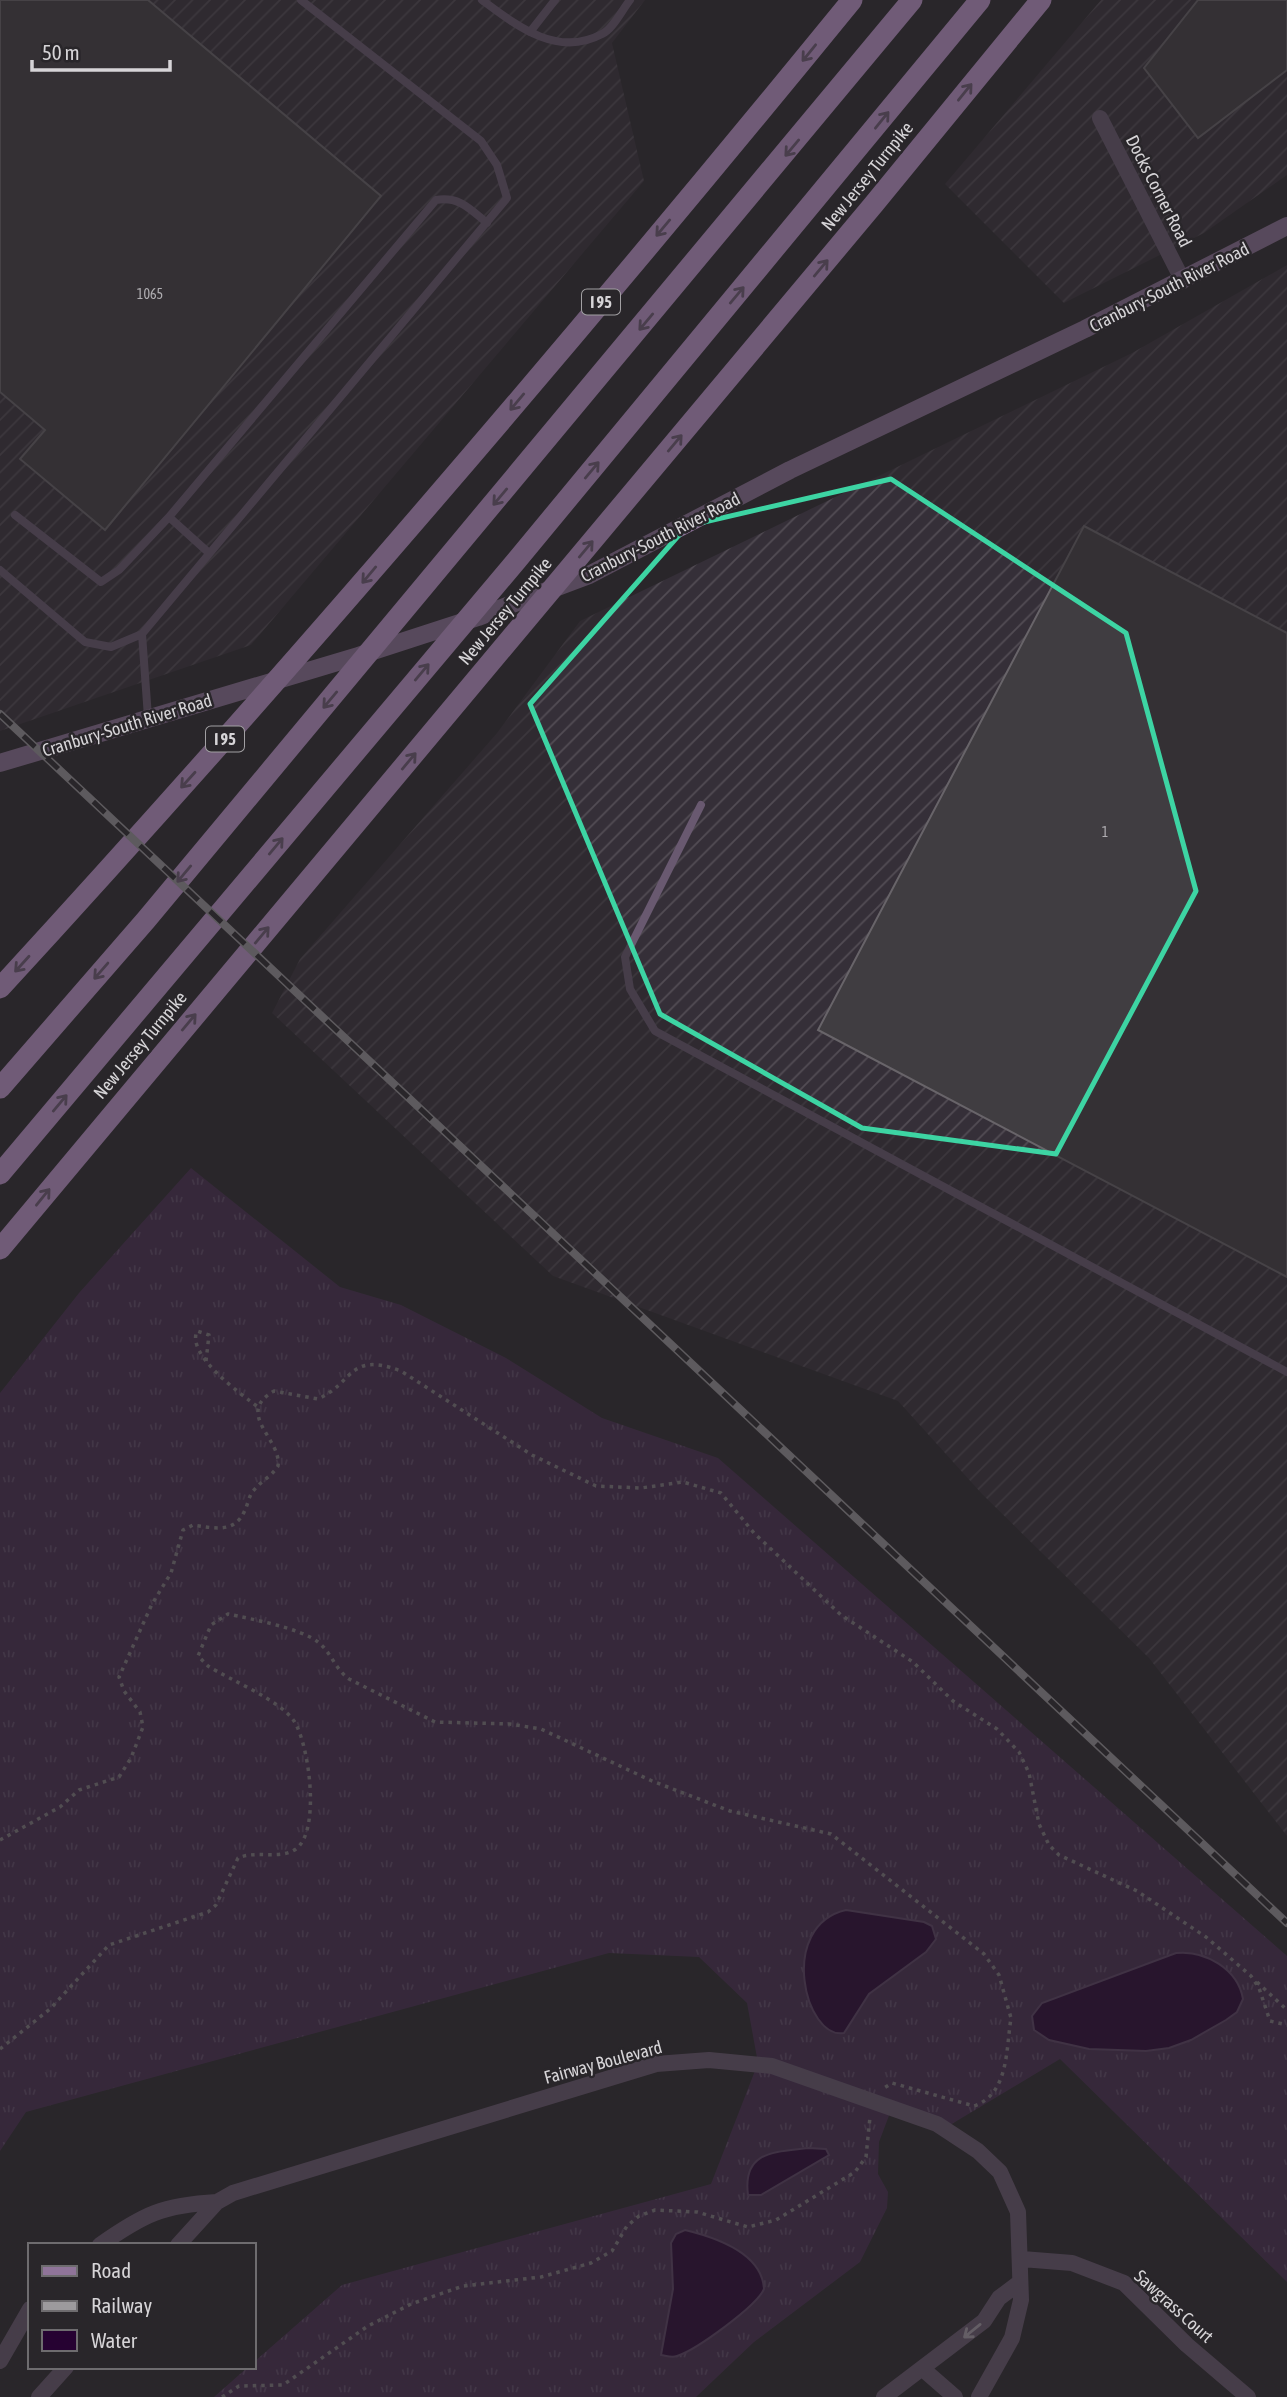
<svg xmlns="http://www.w3.org/2000/svg" width="1287" height="2397" font-family="'Asap Condensed',sans-serif">
	<style>
		.industrial { fill: url(#industrial-furrows) }
		.grass { fill: url(#grass-tufts) }
		.water { fill: #260232; stroke: #5b4164; stroke-width: 2 }
		.building { fill: #403d41; stroke: #686469; stroke-width: 2 }
		.lines { fill: none; stroke-linecap: round; stroke-linejoin: round }
		.path { stroke: #807d81; stroke-width: 3.5; stroke-dasharray: 3.5 5; stroke-linecap: butt }
		.lane { stroke: #695970; stroke-width: 8 }
		.street { stroke: #695970; stroke-width: 16 }
		.secondary { stroke: #8f7499; stroke-width: 18 }
		.highway { stroke: #c59bd5; stroke-width: 21 }
		.rail-casing { stroke: #9c9a9d; stroke-width: 8 }
		.rail { stroke: #29262a; stroke-width: 5; stroke-dasharray: 16; stroke-linecap: butt }
		.oneway { stroke: #6f5b77 }
		.oneway2 { stroke: #aaa3ae }
		.marked { fill: none; stroke: #3dd4a3; stroke-width: 5; stroke-linejoin: round }
		.labels { text-anchor: middle; dominant-baseline: central; stroke-width: 5; stroke-linejoin: round; paint-order: stroke }
		.number-label { font-size: 14px; fill: #b0aeb2 }
		.shield { fill: #29262a; stroke: #a2a0a3; stroke-width: 2 }
		.shield-label { font-size: 16px; font-weight: bold; fill: #d6d4d7 }
		.street-label { font-size: 18px; fill: #d6d4d7; stroke: #29262a }
	</style>
	<defs>
		<pattern id="industrial-furrows" width="10" height="10" patternUnits="userSpaceOnUse" patternTransform="scale(1.75)"><rect width="10" height="10" fill="#352f38"/><path d="M-1 1l2-2M0 10L10 0M9 11l2-2" fill="none" stroke="#524c54"/></pattern>
		<pattern id="grass-tufts" width="24" height="20" patternUnits="userSpaceOnUse" patternTransform="scale(1.75)"><rect width="24" height="20" fill="#452b4f"/><path d="M3 7l-1-3M5 7V3M7 7l1-3M15 17l-1-3M17 17v-4M19 17l1-3" fill="none" stroke="#5f4968"/></pattern>
	</defs>
	<rect width="100%" height="100%" fill="#29262a"/>
	<!-- industrial -->
	<path class="industrial" d="M0 0H645L612 43 644 181 251 645 0 731Z
		M1101 0H1287V175L1204 233 1064 303 945 184Z
		M1287 265V1836L1149 1658 982 1494 898 1401 553 1276 272 1013 300 959 497 733 580 621 1132 353Z"/>
	<!-- grass -->
	<path class="grass" d="M191 1168 340 1287 401 1305 506 1358 602 1418 718 1458 1287 1956V2282L1060 2059 950 2125 893 2105 879 2142 878 2174 888 2192 887 2208 860 2262 754 2342 696 2397H214L248 2367H254V2362L342 2285 711 2184 758 2063 747 2003 699 1957 609 1953 26 2112 0 2151V1393L79 1293Z"/>
	<!-- water -->
	<path class="water" d="M846 1910 924 1922 932 1926 936 1939 926 1952 869 1994 844 2033C805 2040 777 1926 846 1910Z
		M1176 1953C1205 1950 1238 1969 1243 1999L1237 2012 1226 2020 1191 2040 1169 2048 1146 2051 1089 2049 1049 2040 1034 2030 1032 2016 1042 2003Z
		M808 2148 826 2149 829 2155 761 2195H748C742 2150 777 2152 808 2148Z
		M685 2230C714 2237 762 2253 764 2289 757 2306 696 2350 677 2356 672 2358 667 2356 661 2355L673 2289 671 2243 676 2234Z"/>
	<!-- building -->
	<path class="building" d="M0 0H148L381 196 105 530 20 459 45 430 0 392Z
		M1198 0H1287V70L1198 138 1144 68Z
		M1084 526 1287 633V1277L818 1030Z"/>
	<g class="lines">
		<!-- path -->
		<path class="path" d="M206 1361 209 1335 197 1331C186 1355 241 1394 258 1407
			M0 1840 60 1807 79 1790 119 1777 131 1758 143 1727 140 1712 124 1691 119 1677 152 1604 171 1573 183 1530 193 1525C214 1528 235 1534 245 1510 248 1504 249 1495 254 1490 261 1481 271 1477 278 1466 282 1439 234 1414 274 1391L318 1399C354 1383 348 1351 401 1371L532 1455 596 1486 641 1488 683 1482 721 1493 754 1533 841 1615 913 1662 953 1701 997 1729 1019 1752 1029 1773 1039 1824 1049 1845 1059 1855 1137 1891 1206 1937 1251 1976 1259 1988 1270 2021 1287 2025
			M1257 1982 1287 2010
			M0 2049 50 2009 109 1945 208 1912 216 1905 238 1858C256 1850 280 1860 296 1849 321 1830 309 1744 294 1721 280 1700 230 1680 208 1666L198 1656 211 1625 228 1614C251 1619 300 1628 318 1642 331 1652 335 1669 349 1679L435 1722 510 1724 541 1729 652 1781 730 1811 831 1834 984 1954 999 1975 1011 2018C1006 2049 1009 2094 974 2106L892 2083 884 2088
			M222 2397 239 2386 283 2385 368 2326 411 2304 463 2286 541 2277 591 2263 612 2251 627 2226 639 2216 655 2210 697 2212 748 2227 776 2220 855 2172 866 2157 870 2117"/>
		<!-- lane -->
		<path class="lane" d="M482 0C517 26 557 58 602 34 613 29 622 10 630 0
			M530 32 555 0
			M15 515 101 582 119 570 169 517 209 553
			M169 517 436 200C459 196 470 209 487 223
			M0 570 85 642 111 647 142 634 507 198 497 165 481 141 301 0
			M142 634 148 717
			M701 805 625 957 630 989 655 1031 1287 1372"/>
		<!-- street -->
		<path class="street" d="M1100 118 1183 281
			M100 2245C144 2214 163 2205 217 2202
			M178 2245 217 2202 233 2193 656 2064 709 2060 772 2066 937 2124 978 2151 1000 2172 1018 2212 1021 2300 1012 2338 979 2397
			M1022 2259 1072 2263 1124 2283 1187 2345 1248 2397
			M0 2361 30 2309
			M924 2370 955 2397
			M39 2397 66 2367
			M884 2397 984 2321 999 2298 1019 2283"/>
		<!-- secondary -->
		<path class="secondary" d="M0 763 358 656 478 617 589 575 790 470 1085 329 1287 226"/>
		<!-- highway -->
		<path class="highway" d="M0 988C294 668 577 337 852 0
			M0 1088 146 920 912 0
			M0 1174 517 560 980 0
			M0 1249 874 204 1041 0"/>
		<!-- rail casing -->
		<g class="rail-casing">
			<path id="rail" d="M0 714 1287 1923"/>
		</g>
		<!-- rail -->
		<use href="#rail" class="rail"/>
	</g>
	<!-- one-way arrows -->
	<defs><path id="oneway-shaft" d="M-6 0H5M1.5-3L5.5 0L1.5 3" fill="none" stroke-width="1.6" stroke-linecap="round" stroke-linejoin="round" transform="scale(1.75)"/></defs>
	<g class="oneway">
		<use href="#oneway-shaft" transform="translate(809 53) rotate(129)"/>
		<use href="#oneway-shaft" transform="translate(965 92) rotate(-51)"/>
		<use href="#oneway-shaft" transform="translate(882 120) rotate(-51)"/>
		<use href="#oneway-shaft" transform="translate(792 148) rotate(130)"/>
		<use href="#oneway-shaft" transform="translate(663 228) rotate(130)"/>
		<use href="#oneway-shaft" transform="translate(821 268) rotate(-50)"/>
		<use href="#oneway-shaft" transform="translate(737 295) rotate(-50)"/>
		<use href="#oneway-shaft" transform="translate(646 322) rotate(130)"/>
		<use href="#oneway-shaft" transform="translate(517 402) rotate(130)"/>
		<use href="#oneway-shaft" transform="translate(675 443) rotate(-50)"/>
		<use href="#oneway-shaft" transform="translate(592 470) rotate(-50)"/>
		<use href="#oneway-shaft" transform="translate(500 497) rotate(130)"/>
		<use href="#oneway-shaft" transform="translate(586 549) rotate(-50)"/>
		<use href="#oneway-shaft" transform="translate(369 575) rotate(130)"/>
		<use href="#oneway-shaft" transform="translate(422 672) rotate(-50)"/>
		<use href="#oneway-shaft" transform="translate(330 700) rotate(130)"/>
		<use href="#oneway-shaft" transform="translate(409 761) rotate(-50)"/>
		<use href="#oneway-shaft" transform="translate(188 780) rotate(132)"/>
		<use href="#oneway-shaft" transform="translate(276 846) rotate(-50)"/>
		<use href="#oneway-shaft" transform="translate(184 874) rotate(130)"/>
		<use href="#oneway-shaft" transform="translate(262 935) rotate(-50)"/>
		<use href="#oneway-shaft" transform="translate(22 964) rotate(132)"/>
		<use href="#oneway-shaft" transform="translate(101 971) rotate(131)"/>
		<use href="#oneway-shaft" transform="translate(189 1022) rotate(-50)"/>
		<use href="#oneway-shaft" transform="translate(60 1103) rotate(-50)"/>
		<use href="#oneway-shaft" transform="translate(43 1197) rotate(-51)"/>
	</g>
	<use class="oneway2" href="#oneway-shaft" transform="translate(972 2331) rotate(141)"/>
	<!-- marked area -->
	<path d="M0 0H1287V2397H0ZM891 479 1126 633 1196 891 1056 1154 862 1128 660 1014 530 704 687 526Z" fill="#29262a" fill-opacity=".55" fill-rule="evenodd"/>
	<path class="marked" d="M891 479 1126 633 1196 891 1056 1154 862 1128 660 1014 530 704 687 526Z"/>
	<g class="labels">
		<!-- number labels -->
		<g class="number-label">
			<text x="150" y="294">1065</text>
			<text x="1105" y="832">1</text>
		</g>
		<!-- shield labels -->
		<g class="shield">
			<rect x="582" y="289.5" width="38" height="25" rx="5"/>
			<rect x="206" y="726.5" width="38" height="25" rx="5"/>
		</g>
		<g class="shield-label">
			<text x="601" y="302">I 95</text>
			<text x="225" y="739">I 95</text>
		</g>
		<!-- street labels -->
		<g class="street-label">
			<text transform="translate(867 176) rotate(-51)">New Jersey Turnpike</text>
			<text transform="translate(1159 191) rotate(63)">Docks Corner Road</text>
			<text transform="translate(1169 287) rotate(-27)">Cranbury-South River Road</text>
			<text transform="translate(660 537) rotate(-27)">Cranbury-South River Road</text>
			<text transform="translate(505 611) rotate(-50)">New Jersey Turnpike</text>
			<text transform="translate(127 725) rotate(-17)">Cranbury-South River Road</text>
			<text transform="translate(140 1045) rotate(-50)">New Jersey Turnpike</text>
			<text transform="translate(603 2062) rotate(-15)">Fairway Boulevard</text>
			<text transform="translate(1174 2306) rotate(42)">Sawgrass Court</text>
		</g>
	</g>
	<!-- legend -->
	<rect x="28" y="2243" width="228" height="126" fill="#29262a" stroke="#6e6c6f" stroke-width="2"/>
	<rect x="42" y="2266" width="35" height="10" fill="#8f7499" stroke="#6e6c6f" stroke-width="2"/>
	<text x="91" y="2278" font-size="21" fill="#d6d4d7">Road</text>
	<rect x="42" y="2301" width="35" height="10" fill="#9c9a9d" stroke="#6e6c6f" stroke-width="2"/>
	<text x="91" y="2313" font-size="21" fill="#d6d4d7">Railway</text>
	<rect x="42" y="2330" width="35" height="21" fill="#260232" stroke="#6e6c6f" stroke-width="2"/>
	<text x="91" y="2348" font-size="21" fill="#d6d4d7">Water</text>
	<!-- scale -->
	<path d="M32 60v10h138v-10" fill="none" stroke="#d6d4d7" stroke-width="3.5"/>
	<text x="42" y="60" font-size="21" fill="#d6d4d7" stroke="#29262a" stroke-width="5" paint-order="stroke">50 m</text>
</svg>
